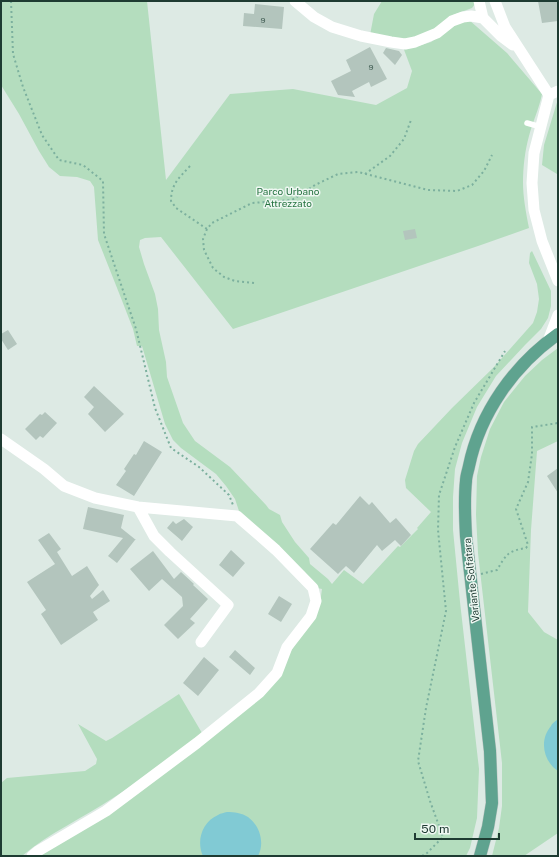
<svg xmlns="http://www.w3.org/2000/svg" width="559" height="857" font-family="'Public Sans',sans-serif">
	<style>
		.green { fill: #b4ddbe }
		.water { fill: #81cad4 }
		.building { fill: #b3c5bd }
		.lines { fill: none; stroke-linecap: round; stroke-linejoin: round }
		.primary-casing { stroke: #bcc4c2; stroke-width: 13 }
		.path { stroke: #7cb09e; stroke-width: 2; stroke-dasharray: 2 3; stroke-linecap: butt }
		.service { stroke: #fff; stroke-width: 5.5 }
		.minor { stroke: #fff; stroke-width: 11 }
		.primary { stroke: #5fa38f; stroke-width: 12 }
		.labels { text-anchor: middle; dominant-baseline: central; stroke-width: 3; stroke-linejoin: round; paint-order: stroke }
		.number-label { font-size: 8px; fill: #435e55 }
		.park-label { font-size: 10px; fill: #267341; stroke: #eef7f2 }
		.street-label { font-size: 10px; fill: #1e3b32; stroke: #eef7f2 }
	</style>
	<rect width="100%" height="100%" fill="#ddeae4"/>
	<!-- green -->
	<path class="green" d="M1 1H147L166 180 230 94 293 89 376 105 407 88 412 71 403 47H415L431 42 450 29 460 21 469 20 507 53 542 94C539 109 533 121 529 136 525 150 523 167 523 182 523 197 526 213 529 228L481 245 233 329 161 237 145 238 140 240 139 247 144 264 155 294 158 309 159 330 166 362 167 377 183 423 195 441 230 467 266 505 269 509 280 515 282 522 295 542 309 558 310 564 328 579 332 584 344 570 363 584 398 546 400 547 418 529 417 528 431 512 406 488 405 480 414 451 418 444 452 408 493 368 533 323 537 312 539 299 537 284 529 263 530 253 532 251 551 291V306L548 318 541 329 525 345 496 376 477 407 462 443 455 469 453 497V530L460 602 479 769 477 818 470 848 466 856H38L265 694 320 603 322 589 317 588 239 511 235 499 226 486 216 474 181 448 173 440 165 424 142 346H137L133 329 121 298 98 240 94 187 90 181 77 177 60 176 49 167 39 151 19 114 1 85Z
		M382 1H475V4L472 8 453 15 434 29 408 41 370 35 374 14Z
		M558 99V174H557L542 165 544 145Z
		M558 348V441L537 451 531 530 528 612 544 632 558 640V833L524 856H492L499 828 502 806V763L478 553 476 515 477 476 481 457 490 429 504 402 525 376 542 360Z
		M179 694 202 733C172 756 144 779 113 798 83 818 49 833 22 856H1V783L7 778 85 771 96 764 97 759 78 724 106 741 112 738Z"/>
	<!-- water -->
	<path class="water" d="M558 719V771C543 761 539 740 551 726 552 723 556 721 558 719Z
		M227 812C234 812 242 813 248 817 260 826 265 843 258 856H203C196 841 202 822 218 815 221 813 224 813 227 812Z"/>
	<!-- building -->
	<path class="building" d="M538 1H558V21L542 23Z
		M255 4 284 7 282 29 243 26 244 13 254 14Z
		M370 47 387 79 371 87 369 82 352 91 355 97 338 95 331 81 351 71 346 60Z
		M386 48 399 51 402 55 395 65 383 53Z
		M415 229 417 238 405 240 403 231Z
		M8 330 17 344 8 350 1 339V334Z
		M94 386 124 414 105 432 88 414 94 407 84 397Z
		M45 412 57 423 43 438 40 436 36 440 25 429 40 414 42 415Z
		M144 441 162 452 134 496 116 485 126 471 124 469 134 454 136 455Z
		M558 468V493L547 476Z
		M360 496 369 505 372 502 390 523 396 518 411 535 401 546 395 540 382 551 377 545 354 573 346 566 338 574 310 549 333 523 336 525Z
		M88 507 124 515 121 528 136 540H135L117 563 108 556 123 538 83 529Z
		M184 519 193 527 182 541 167 528 173 521 176 524Z
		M49 533 61 549 57 552 72 576 87 566 99 585 90 596 92 599 103 590 110 601 93 612 98 620 61 645 41 614 46 610 27 582 55 564 38 540Z
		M231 550 245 563 233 577 219 565Z
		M153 551 174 579 181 572 194 584 193 585 208 599 190 619 195 623 178 639 164 625 183 606 182 597 162 579 149 591 130 569Z
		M279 596 292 604 281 622 268 614Z
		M235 650 255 668 250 675 229 657Z
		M204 657 219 670 198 696 183 683Z"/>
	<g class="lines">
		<!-- primary casing -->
		<g class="primary-casing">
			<path id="primary" d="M480 856 488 827 492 803 490 751 466 536C465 518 464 499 466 481 466 476 468 471 469 466 480 413 514 365 558 334"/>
		</g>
		<!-- path -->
		<path class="path" d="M11 1 13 54 23 87 42 135 59 160 83 165 103 181 104 234 136 329 155 408 171 448 199 467 229 495 233 505
			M190 166C179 178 171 184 171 201L176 208 207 229
			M365 174 390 156 404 139 411 120
			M254 283 235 281 224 277 213 268 204 250 203 239 207 229 212 223 252 203 292 200 315 185 338 174 358 172 428 190 457 191 472 185 484 171 492 155
			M481 574 497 570C506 555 507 551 526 548L528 545 516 509 528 482 532 454V427L558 423
			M422 856 427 853 443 837 430 801 418 761 426 708 446 611 438 530 439 495 455 447 474 403 505 351"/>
		<!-- service -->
		<path class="service" d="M527 123 541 127"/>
		<!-- minor -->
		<path class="minor" d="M295 1 314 17 332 27 361 36 391 42 405 44 415 42 437 33 452 21 463 17 471 16 483 18
			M479 1 483 18 501 36 513 45
			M495 1 505 27 549 95
			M558 91 549 95 534 153 532 183 534 210 542 241 558 281
			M548 341 558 315
			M1 439 44 469 64 486 95 498 138 507 237 516 276 550 313 588 316 601 311 616 287 647 277 673 259 693 197 743 106 811 38 851 32 856
			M138 507 154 536 170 552 228 605 201 642"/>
		<!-- primary -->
		<use href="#primary" class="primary"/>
	</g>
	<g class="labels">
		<!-- number labels -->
		<g class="number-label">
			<text x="263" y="20">9</text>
			<text x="371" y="67">9</text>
		</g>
		<!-- park labels -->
		<g class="park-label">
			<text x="288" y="191">Parco Urbano<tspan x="288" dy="12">Attrezzato</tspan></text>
		</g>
		<!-- street labels -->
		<g class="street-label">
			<text transform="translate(471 580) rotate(-96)">Variante Solfatara</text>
		</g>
	</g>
	<!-- border -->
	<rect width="559" height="857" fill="none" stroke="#1e3b32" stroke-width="4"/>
	<!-- scale -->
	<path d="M415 833v6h84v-6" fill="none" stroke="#1e3b32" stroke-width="2"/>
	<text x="421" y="833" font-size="12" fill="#1e3b32" stroke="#eef7f2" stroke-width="3" paint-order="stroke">50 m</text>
</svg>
